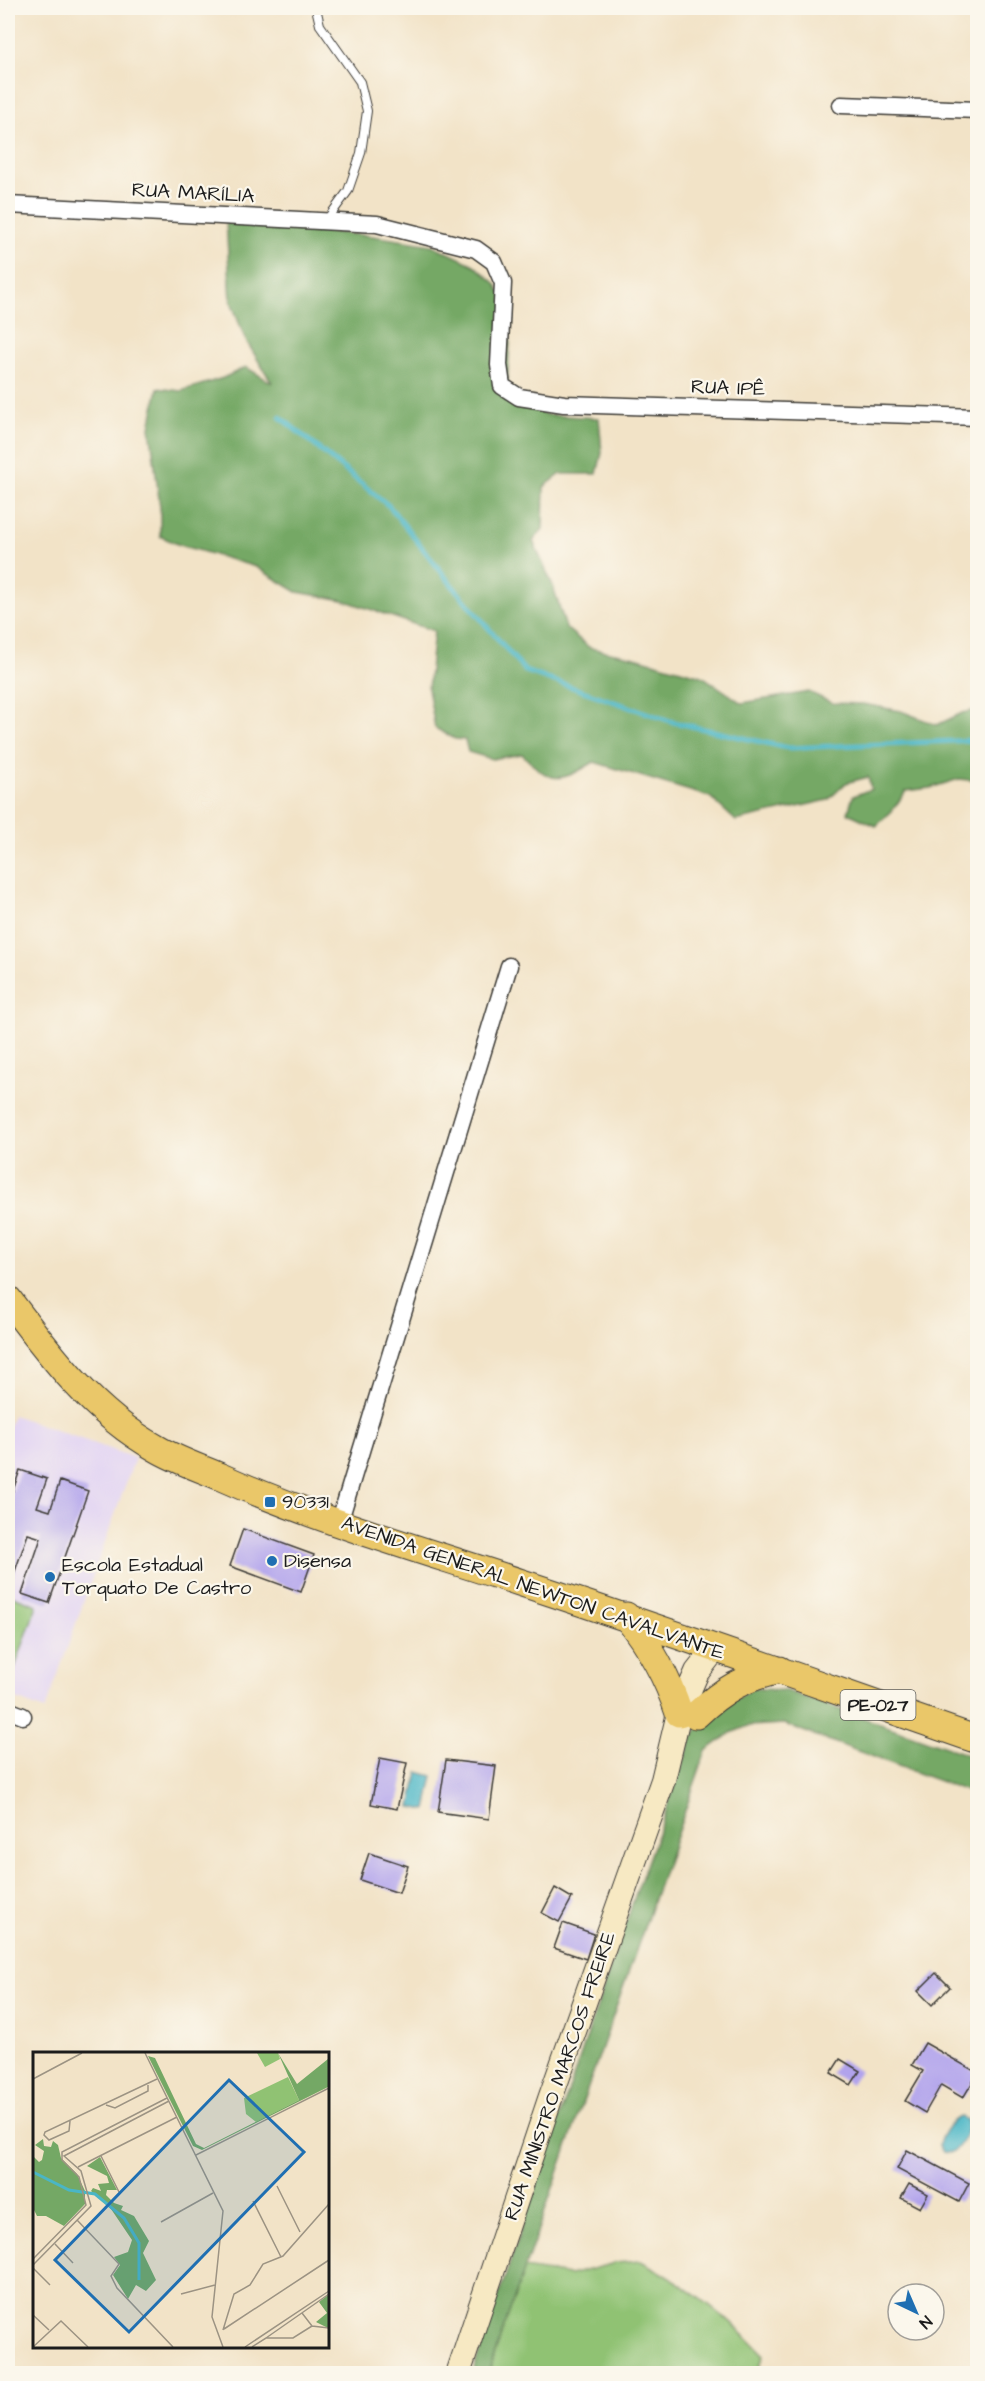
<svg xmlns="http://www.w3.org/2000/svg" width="985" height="2381" font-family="'Architects Daughter',sans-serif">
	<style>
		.built { fill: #e2d4f3 }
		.green { fill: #90c273; stroke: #566f48; stroke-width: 1.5 }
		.forest { fill: #74a865; stroke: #486240; stroke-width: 1.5 }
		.water { fill: #4ab6c6; stroke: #336971; stroke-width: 1.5 }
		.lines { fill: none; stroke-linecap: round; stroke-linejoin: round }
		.stream { stroke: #4ab6c6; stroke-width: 5 }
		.building { fill: #b1a3ec }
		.service-casing { stroke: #3c3a36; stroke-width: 10 }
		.minor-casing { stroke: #3c3a36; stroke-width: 19 }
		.secondary-casing { stroke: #3c3a36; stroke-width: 26 }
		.primary-casing { stroke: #3c3a36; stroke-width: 29 }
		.service { stroke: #fff; stroke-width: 8 }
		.minor { stroke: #fff; stroke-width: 16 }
		.secondary { stroke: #f7e9c3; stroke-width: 24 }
		.primary { stroke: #eac769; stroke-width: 27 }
		.poi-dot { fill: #1f6fb2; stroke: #fbf7ec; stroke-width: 2 }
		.labels { text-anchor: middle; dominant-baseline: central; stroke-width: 4.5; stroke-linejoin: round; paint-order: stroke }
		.shield { fill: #fbf7ec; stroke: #5f5e5a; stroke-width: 1.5 }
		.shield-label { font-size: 18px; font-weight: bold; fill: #1c1c1c }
		.street-label { font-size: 20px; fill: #1c1c1c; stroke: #fbf7ec }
		.poi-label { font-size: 20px; fill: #1c1c1c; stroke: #fbf7ec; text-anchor: start }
		.inset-river { fill: none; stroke: #4ab6c6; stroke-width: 3 }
		.inset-road { fill: none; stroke: #9c9383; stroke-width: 1.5 }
		.view { fill: #1f6fb2; fill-opacity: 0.15; stroke: #1f6fb2; stroke-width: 3 }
		.inset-edge { fill: none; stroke: #1c1c1c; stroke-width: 3 }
	</style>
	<rect width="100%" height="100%" fill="#fbf7ec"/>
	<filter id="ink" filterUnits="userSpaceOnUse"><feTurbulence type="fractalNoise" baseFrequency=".0167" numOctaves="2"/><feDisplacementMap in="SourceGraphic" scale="12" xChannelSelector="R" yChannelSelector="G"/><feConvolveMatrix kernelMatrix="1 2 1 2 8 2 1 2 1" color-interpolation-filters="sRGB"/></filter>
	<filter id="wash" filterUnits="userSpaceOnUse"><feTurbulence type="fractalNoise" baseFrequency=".008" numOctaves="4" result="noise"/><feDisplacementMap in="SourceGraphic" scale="24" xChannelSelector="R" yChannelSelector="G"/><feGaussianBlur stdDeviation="1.35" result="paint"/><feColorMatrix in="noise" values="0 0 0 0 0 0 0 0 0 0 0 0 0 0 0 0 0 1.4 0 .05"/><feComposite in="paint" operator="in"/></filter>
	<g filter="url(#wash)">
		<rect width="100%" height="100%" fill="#f2e3c7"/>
		<!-- built -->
		<path class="built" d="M13 1415 135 1458 45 1710 8 1696V1429Z"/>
		<!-- green -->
		<path class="green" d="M8 1594 37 1605 8 1687Z
			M641 2261C689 2286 727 2316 764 2355L757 2373H488L524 2268 569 2275 615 2263Z"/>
		<!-- forest -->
		<path class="forest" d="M226 222 373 236 432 245 474 265 495 283 512 313 506 400 548 415 599 418 602 453 597 474H561L544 487 543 529 533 541 553 586 566 628 590 648 635 657 702 676 742 703 809 692 832 703 863 704 901 711 937 725 962 713 977 710V781L959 779 930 788 906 791 892 811 876 826 848 813 853 796 871 789 868 777 846 783 828 800 736 821 710 797 594 762C558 784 551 784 522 754L492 759 468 752 465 740 455 739 435 728 428 689 434 631 343 600 297 592 256 567 177 544 160 536V507L150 427 158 388 181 391 223 378 246 367 272 383 245 339 231 301Z
			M753 1688 787 1691 977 1758V1795L784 1724 748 1726 731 1733 706 1751 488 2373 472 2374 637 1890 693 1736 704 1719Z"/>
		<!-- water -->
		<path class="water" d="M418 1772 433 1776 426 1810 411 1807Z
			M960 2117 967 2120C970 2130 960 2147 952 2153L943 2152 939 2145C941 2135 951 2120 960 2117Z"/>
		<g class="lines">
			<!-- stream -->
			<path class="stream" d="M280 417 389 506 451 584 525 671 673 722 788 748 978 740"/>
		</g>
		<g id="blocks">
			<!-- building -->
			<path class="building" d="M20 1470 47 1479 37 1507 50 1511 60 1481 88 1491 49 1603 22 1594 41 1538 28 1534 8 1591V1505Z
				M243 1529 314 1555 301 1592 230 1566Z
				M380 1758 407 1763 397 1809 371 1804Z
				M446 1760 496 1766 489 1819 438 1812Z
				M369 1853 408 1866 399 1893 360 1880Z
				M555 1888 572 1898 559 1922 542 1913Z
				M563 1923 594 1934 586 1959 554 1948Z
				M936 1973 950 1987 932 2005 918 1991Z
				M925 2043 978 2073 963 2098 941 2085 925 2113 905 2101 923 2071 912 2065Z
				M840 2059 860 2071 851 2085 831 2073Z
				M907 2150 969 2183 959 2202 897 2169Z
				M909 2184 928 2194 920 2208 901 2198Z"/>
		</g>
	</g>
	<g filter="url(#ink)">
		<use href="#blocks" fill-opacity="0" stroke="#3c3a36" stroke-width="1.5"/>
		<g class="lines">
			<!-- service casing -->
			<g class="service-casing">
				<path id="service" d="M316 8 320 25 360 82 367 111 361 153 348 191 326 221"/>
			</g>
			<!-- minor casing -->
			<g class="minor-casing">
				<path id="minor" d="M841 105 978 110
					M8 205 377 224 476 249 494 262 503 283 499 365 502 386 519 397 564 404 978 417
					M339 1523 509 966
					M8 1710 23 1716"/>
			</g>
			<!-- secondary casing -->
			<g class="secondary-casing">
				<path id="secondary" d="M458 2374 550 2099 663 1780 679 1713 697 1672 715 1649"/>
			</g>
			<!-- primary casing -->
			<g class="primary-casing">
				<path id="primary" d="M8 1299C50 1355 93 1413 156 1448 176 1460 200 1468 221 1477 317 1520 419 1549 519 1582 673 1632 825 1687 978 1740
					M626 1616C650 1646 667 1676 679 1713
					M696 1715C724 1689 743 1678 780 1670"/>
			</g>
			<!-- service -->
			<use href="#service" class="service"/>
			<!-- minor -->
			<use href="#minor" class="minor"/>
			<!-- secondary -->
			<use href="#secondary" class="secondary"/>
			<!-- primary -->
			<use href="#primary" class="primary"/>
		</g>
	</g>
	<!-- markers -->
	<g class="poi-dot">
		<rect x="264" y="1496" width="12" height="12" rx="3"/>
		<circle cx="272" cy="1561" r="6"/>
		<circle cx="50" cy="1577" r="6"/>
	</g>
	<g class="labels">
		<!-- shield labels -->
		<rect class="shield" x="840.5" y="1690" width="75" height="30" rx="4.5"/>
		<g class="shield-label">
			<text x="878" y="1705">PE-027</text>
		</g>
		<!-- street labels -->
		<g class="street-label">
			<text transform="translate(193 193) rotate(3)">RUA MARÍLIA</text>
			<text transform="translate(728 388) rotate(2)">RUA IPÊ</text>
			<text transform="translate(533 1588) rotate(19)">AVENIDA GENERAL NEWTON CAVALVANTE</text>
			<text transform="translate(560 2076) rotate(-71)">RUA MINISTRO MARCOS FREIRE</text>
		</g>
		<!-- poi labels -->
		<g class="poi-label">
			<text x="282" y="1502">90331</text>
			<text x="284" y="1561">Disensa</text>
			<text x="62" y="1565">Escola Estadual<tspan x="62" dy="23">Torquato De Castro</tspan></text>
		</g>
	</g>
	<!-- overview -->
	<g transform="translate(33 2052)">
		<rect width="296" height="296" fill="#f2e3c7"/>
		<path d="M224 1H245L247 7 232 15ZM255 25 266 48 223 70 213 62 211 46Z" fill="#90c273"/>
		<path d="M245 1 264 32 295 7V35L169 98 160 94 115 4 122 6 163 92 171 96 266 48ZM10 87 11 94 18 95 20 89 25 93 28 106 44 122 52 139V152L31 174 13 164H4L0 156V104L6 110 9 108 11 99 2 93ZM67 105 84 138H74L73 143 81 151 90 154 88 158 101 164 116 189 110 201 123 228 113 239 103 233 95 247 80 223 87 213 81 205 95 200 99 188 78 157 58 139 60 136 68 139 65 132 76 131 74 124 54 114ZM295 243V276L283 270 294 261 286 250Z" fill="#74a865"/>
		<path class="inset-river" d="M0 120 36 138 62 142 91 166 106 191V228"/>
		<path class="inset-road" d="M112 1 190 159 179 265 190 295M0 27 49 1M73 53 82 56 115 39V33M37 69 36 79 16 88 11 83 12 80 124 27M163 103 296 36M68 104 86 140M45 115 144 65M244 134 267 180M220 149 248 205M44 168 86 212 78 224 84 236 140 295M128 170 180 141M22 192 40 211M0 207 53 153 46 125 29 108V100L134 46M0 213 58 154 48 119 31 104 136 49M0 216 17 233M148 242 182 233M269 261 279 274 296 276M0 263 16 278M191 277 296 208M190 278 201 242 217 233 230 212 250 204 296 152M233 286 296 242M0 295 28 269 55 295M212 295 296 239M219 295 233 286H260L279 274"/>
		<path class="view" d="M196 28 271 100 96 280 22 208Z"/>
		<rect width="296" height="296" class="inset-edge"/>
	</g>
	<!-- margin -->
	<rect width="985" height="2381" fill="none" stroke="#fbf7ec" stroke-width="30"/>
	<!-- north arrow -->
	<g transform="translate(916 2312) rotate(136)"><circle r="28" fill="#fbf7ec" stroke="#a29f99" stroke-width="1.5"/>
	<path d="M0-4.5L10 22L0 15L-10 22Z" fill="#1f6fb2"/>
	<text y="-9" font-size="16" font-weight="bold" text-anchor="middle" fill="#1c1c1c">N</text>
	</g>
</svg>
